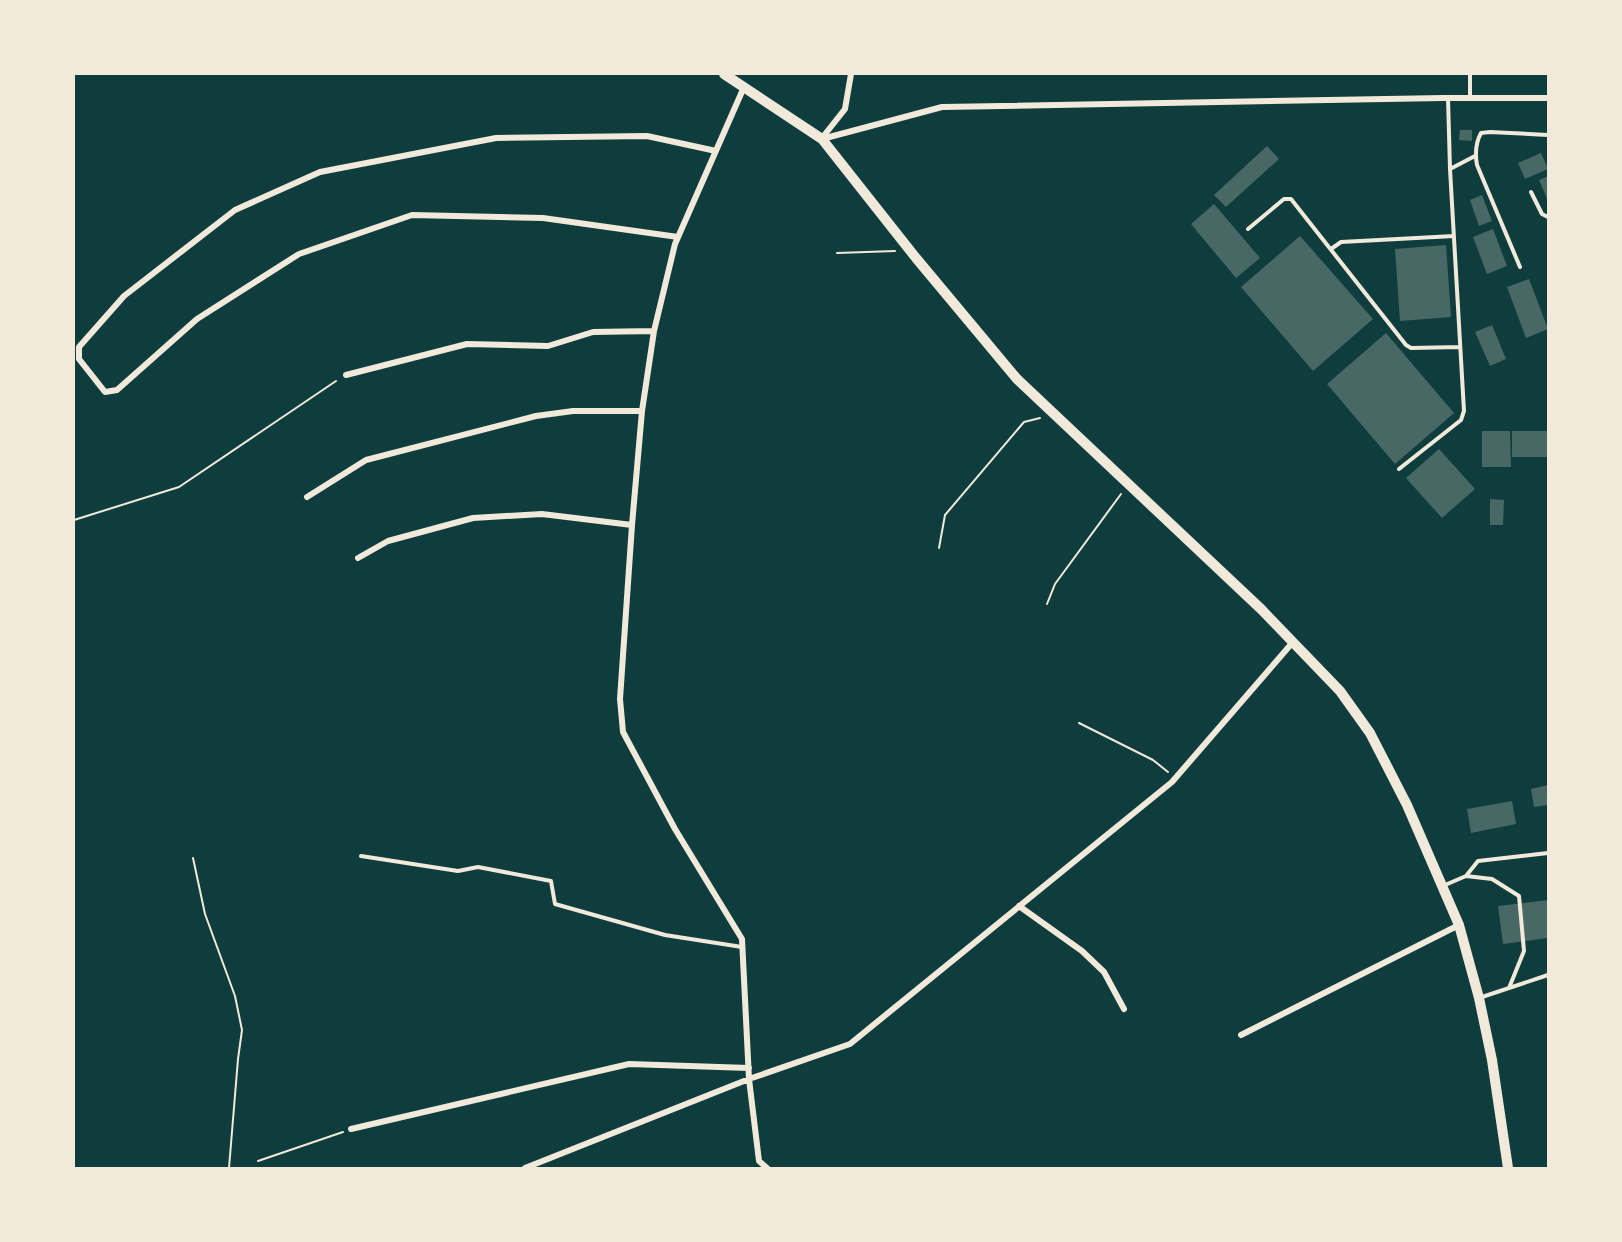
<svg xmlns="http://www.w3.org/2000/svg" width="1622" height="1242" font-family="'Roboto Serif',serif">
	<style>
		.building { fill: #486865 }
		.lines { fill: none; stroke-linecap: round; stroke-linejoin: round }
		.path { stroke: #f1e9da; stroke-width: 2 }
		.service { stroke: #f1e9da; stroke-width: 4 }
		.minor { stroke: #f1e9da; stroke-width: 6 }
		.secondary { stroke: #f1e9da; stroke-width: 10 }
	</style>
	<rect width="100%" height="100%" fill="#0f3d3e"/>
	<!-- building -->
	<path class="building" d="M1460 130H1472V141L1459 140Z
		M1267 146 1279 159 1226 207 1214 195Z
		M1541 153 1548 169 1525 179 1518 163Z
		M1548 176V201L1539 180Z
		M1482 195 1492 221 1479 226 1470 200Z
		M1214 204 1260 258 1236 278 1191 224Z
		M1493 229 1507 266 1487 274 1473 237Z
		M1300 236 1373 319 1313 371 1241 287Z
		M1446 245 1451 317 1400 321 1395 249Z
		M1529 279 1548 329 1526 338 1507 287Z
		M1492 325 1506 359 1490 366 1475 332Z
		M1386 333 1454 413 1395 464 1327 384Z
		M1482 431H1510L1511 467H1482Z
		M1512 431H1548V457H1512Z
		M1439 449 1475 489 1442 518 1406 478Z
		M1490 499 1504 500 1503 525H1490Z
		M1548 785V805L1534 807 1531 789Z
		M1512 801 1516 824 1471 833 1467 809Z
		M1548 900V938L1503 944 1498 906Z"/>
	<g class="lines">
		<!-- path -->
		<path class="path" d="M837 253 895 251
			M74 520 179 487 336 381
			M939 548 945 515 1024 422 1040 418
			M1047 604 1055 584 1121 494
			M1079 723 1153 760 1168 772
			M193 858 205 914 235 996 242 1030 238 1059 229 1168
			M258 1161 343 1132"/>
		<!-- service -->
		<path class="service" d="M1470 74V97
			M1450 169 1475 156
			M1531 192 1542 214 1548 217
			M1248 229 1284 199H1291L1406 345 1411 348 1460 347
			M1331 249 1341 242 1454 236
			M1520 267 1477 165C1475 154 1475 144 1481 133L1490 132 1548 135
			M1399 469 1461 420 1464 411 1450 169 1448 98
			M361 856 458 871 478 867 551 881 555 904 665 935 742 947
			M1466 876 1492 879 1519 896 1524 951 1509 988
			M1445 885 1466 876 1478 861 1548 853
			M1479 998 1548 975"/>
		<!-- minor -->
		<path class="minor" d="M744 87 675 244 654 331 642 411 632 525 620 699 623 732 675 829 742 939 749 1079 759 1161 767 1168
			M822 138 845 109 851 74
			M822 139 942 107 1443 98H1548
			M678 237 543 218 412 215 299 254 197 319 117 390 105 392 79 359V347L124 296 235 210 320 172 496 138 647 136 716 151
			M346 375 467 344 548 346 593 332 654 331
			M307 497 366 460 536 416 573 411H642
			M358 558 388 541 473 518 542 514 632 525
			M1019 906 1082 951 1104 972 1124 1009
			M1241 1035 1459 925
			M351 1129 629 1064 749 1068
			M525 1168 749 1079 850 1044 1172 782 1293 642"/>
		<!-- secondary -->
		<path class="secondary" d="M724 74 822 139 916 258 1017 379 1261 609 1340 691 1370 733 1407 805 1459 925 1479 998 1492 1060 1508 1168"/>
	</g>
	<!-- border -->
	<rect width="1622" height="1242" fill="none" stroke="#f1e9da" stroke-width="150"/>
</svg>
